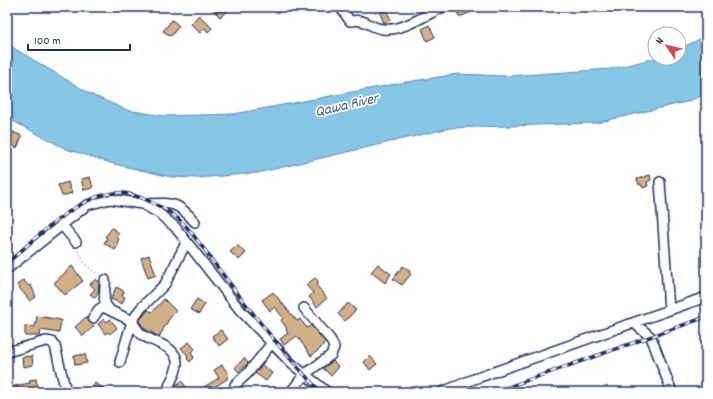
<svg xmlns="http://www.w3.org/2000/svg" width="713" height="399" font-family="Dekko,sans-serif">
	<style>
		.water { fill: #88c6e8; stroke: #5c8ab1 }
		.building { fill: #d3af85; stroke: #1b2f5e }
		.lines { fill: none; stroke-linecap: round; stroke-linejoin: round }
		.minor-casing { stroke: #1b2f5e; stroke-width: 12 }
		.path { stroke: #1b2f5e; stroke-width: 1; stroke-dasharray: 1 3; stroke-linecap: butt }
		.minor { stroke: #fff; stroke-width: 9 }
		.rail-casing { stroke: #1b2f5e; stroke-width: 3.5 }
		.rail { stroke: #fff; stroke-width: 2; stroke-dasharray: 6; stroke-linecap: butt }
		.labels { text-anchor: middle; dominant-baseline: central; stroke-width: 3.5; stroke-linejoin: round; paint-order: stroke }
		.water-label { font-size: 15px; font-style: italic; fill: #3c5c87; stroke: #fff }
	</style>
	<rect width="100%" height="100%" fill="#fff"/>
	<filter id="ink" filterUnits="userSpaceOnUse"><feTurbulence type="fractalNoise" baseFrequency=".025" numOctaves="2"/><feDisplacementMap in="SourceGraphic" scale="8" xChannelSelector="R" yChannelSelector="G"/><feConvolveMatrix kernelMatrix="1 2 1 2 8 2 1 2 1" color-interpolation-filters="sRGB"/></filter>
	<g filter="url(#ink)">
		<!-- water -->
		<path class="water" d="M706 36V94L686 102 596 123 450 128 257 173 197 178 171 177 114 164 66 149 7 118V44L92 95 127 110 164 116 234 114 406 82 458 74 507 76 611 69 656 58H679V49Z"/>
		<!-- building -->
		<path class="building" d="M216 7H224L228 11 220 17 212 9Z
			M466 7H472L474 11 459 17 457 11Z
			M386 10 391 20 384 23 380 13Z
			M199 15 212 28 208 32 205 28 200 33 191 24Z
			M172 20 179 26 171 36 163 31Z
			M429 25 435 37 427 41 422 29Z
			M13 132 22 136 17 148 9 145Z
			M650 175 651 180 647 182 648 186 643 188 641 184 639 185 637 179Z
			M90 177 93 188 84 190 81 179Z
			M68 182 72 193 62 196 58 185Z
			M112 228 119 233 116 237 119 239 117 243 118 245 115 250 104 243 107 238 105 237Z
			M237 245 246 253 239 260 230 252Z
			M149 255 156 275 148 278 141 258Z
			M378 264 391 274 385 283 371 272Z
			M72 266 83 281 65 295 54 283Z
			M403 266 410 271 409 273 411 274 402 285 393 279Z
			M315 278 319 282 316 285 327 298 317 307 309 297 313 293 306 285Z
			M96 279 99 282 98 294 95 298 90 294 95 289 90 284Z
			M23 280 29 286 31 285 36 297 30 301 17 285Z
			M116 287 124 291 122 296 125 297 122 304 111 299Z
			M273 292 297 321 300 319 307 328 311 325 325 342 320 349 311 356 297 336 284 345 280 339 288 333 286 330 287 329 281 320 283 318 275 307 270 311 262 300Z
			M164 299 176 311 169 319 159 337 144 328 139 321 148 310 152 312Z
			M197 299 205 304 199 314 190 309Z
			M348 303 356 310 345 321 338 314Z
			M37 316 61 320 59 333 41 330 40 336H25V326L35 327Z
			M86 317 94 326 83 336 75 327Z
			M104 319 107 322 110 319 117 328 110 334 108 332 105 334 98 324Z
			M221 330 228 339 219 346 212 336Z
			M189 342 195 349 191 352 194 358 190 362 187 359 188 356 181 348Z
			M85 354 87 363 75 365 74 356Z
			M32 356 33 365 23 367 22 357Z
			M370 356 377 364 370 370 364 362Z
			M244 358 248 363 239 372 235 368Z
			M333 361 339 367 331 376 323 368Z
			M222 365 228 373 227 379 213 388 215 390 204 392 202 388 219 378 214 370Z
			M262 365 272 373 266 381 255 373Z
			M36 379 39 392H16L14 386 30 383 29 380Z
			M182 381 189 392H174L176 385Z
			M95 383 109 392H89Z"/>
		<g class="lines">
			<!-- minor casing -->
			<g class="minor-casing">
				<path id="minor" d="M340 7 350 21C368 18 369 28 383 29 400 32 426 15 441 8
					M660 182 669 310
					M145 204C172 203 177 201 195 222
					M61 224 76 242
					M7 269 87 205 110 199 142 204 157 212 175 227 240 310 292 364 327 392
					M105 280C106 290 101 302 109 309
					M93 318 99 309 103 307 132 321 141 308 165 284 186 243
					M132 321C135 326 137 330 141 334 152 343 176 345 177 362 178 374 168 381 168 392
					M634 323 651 337 672 392
					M7 352 46 341 52 342 55 346 66 392
					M120 362 132 321
					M235 385 248 373 271 344
					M291 392 304 375 331 355 334 347 330 339 304 308
					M442 392 474 379 706 297"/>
			</g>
			<!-- path -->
			<path class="path" d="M78 251 85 264 98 275"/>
			<!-- minor -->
			<use href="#minor" class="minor"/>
			<!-- rail casing -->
			<g class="rail-casing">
				<path id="rail" d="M7 263C36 239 76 196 115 193 134 191 169 209 183 223 196 237 207 254 218 268 251 311 283 354 321 392
					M494 392 706 317"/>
			</g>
			<!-- rail -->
			<use href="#rail" class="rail"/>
		</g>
	</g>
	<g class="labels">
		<!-- water labels -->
		<g class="water-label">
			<text transform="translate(347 106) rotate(-13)">Qawa River</text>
		</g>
	</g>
	<!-- margin -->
	<rect width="713" height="399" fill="none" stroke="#fff" stroke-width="24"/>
	<rect x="12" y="12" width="689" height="375" fill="none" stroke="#1b2f5e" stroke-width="1.5" filter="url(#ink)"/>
	<!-- north arrow -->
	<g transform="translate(667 46) rotate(305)"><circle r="19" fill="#ffffff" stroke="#a4acbf"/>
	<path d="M0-3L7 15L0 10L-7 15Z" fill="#d1495b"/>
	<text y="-6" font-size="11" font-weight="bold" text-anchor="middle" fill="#1b2f5e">N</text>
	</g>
	<!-- scale -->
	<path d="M28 44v6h102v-6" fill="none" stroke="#1b2f5e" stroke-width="2"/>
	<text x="34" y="44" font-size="12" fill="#1b2f5e" stroke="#ffffff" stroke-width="3" paint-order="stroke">100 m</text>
</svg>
